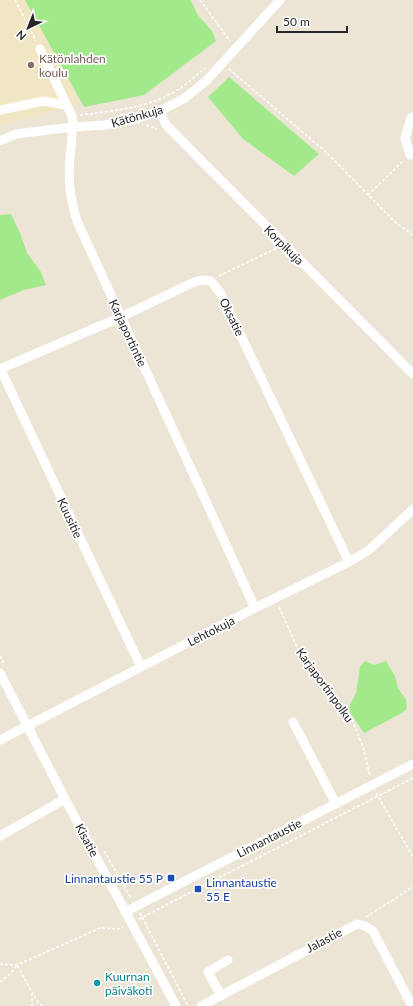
<svg xmlns="http://www.w3.org/2000/svg" width="413" height="1006" font-family="Lato,sans-serif">
	<style>
		.education { fill: #f0e6c3 }
		.green { fill: #a2e98c }
		.lines { fill: none; stroke-linecap: round; stroke-linejoin: round }
		.path { stroke: #fff; stroke-width: 1.5; stroke-dasharray: 3 2; stroke-linecap: butt }
		.minor { stroke: #fff; stroke-width: 9 }
		.education-dot { fill: #8d6e63; stroke: #fff; stroke-width: 1.5 }
		.transit-dot { fill: #1a4fb4; stroke: #fff; stroke-width: 1.5 }
		.culture-dot { fill: #0f9aa8; stroke: #fff; stroke-width: 1.5 }
		.labels { text-anchor: middle; dominant-baseline: central; stroke-width: 3.5; stroke-linejoin: round; paint-order: stroke }
		.education-label { font-size: 12px; fill: #785e54; stroke: #fff; text-anchor: start }
		.street-label { font-size: 12px; fill: #272727; stroke: #fff }
		.transit-label { font-size: 12px; fill: #164399; stroke: #fff; text-anchor: end }
		.culture-label { font-size: 12px; fill: #0d838f; stroke: #fff; text-anchor: start }
	</style>
	<rect width="100%" height="100%" fill="#ece5d6"/>
	<!-- education -->
	<path class="education" d="M0 0H28L43 26 81 104 0 126Z"/>
	<!-- green -->
	<path class="green" d="M25 0H191C193 5 195 10 198 15 205 24 213 29 216 41L144 95 84 107Z
		M229 77 319 154 294 176 243 139 208 97Z
		M11 214 20 233 27 253 41 272 46 285 24 290 0 300V215Z
		M365 661 374 665 386 661 395 676 398 688 406 700 407 709 402 713 364 733 348 709 356 693 360 667Z"/>
	<g class="lines">
		<!-- path -->
		<path class="path" d="M15 0 36 41
			M200 0 230 41
			M229 69 327 153 396 223 413 235
			M80 115C110 111 143 109 170 94 183 88 194 77 205 68
			M146 125 157 129
			M368 195 404 160
			M219 276 277 248
			M279 607 298 649 352 719 363 747 370 776
			M0 656 4 664
			M376 793 413 857
			M104 851 131 898
			M140 913 188 1006
			M366 917 413 887
			M139 919 413 778
			M0 964 17 965 100 928 118 929 123 927
			M0 982 11 973 17 965 37 1001 42 1006
			M32 1006V994"/>
		<!-- minor -->
		<path class="minor" d="M40 49 72 116C74 130 71 143 70 157 68 181 70 198 77 221L255 608
			M0 110 44 101 65 105
			M160 111 166 125 413 374
			M413 117 411 118 405 138 410 155 413 152
			M0 141 16 134 73 127 105 125 135 119 160 111 185 98 207 80 280 0
			M0 368 141 667
			M0 369 121 317 192 283 201 280 211 281 221 294 349 562
			M0 673 65 799 176 1006
			M293 722 336 804
			M0 740 255 608 349 562 369 550 413 509
			M0 836 65 799
			M125 912 413 764
			M221 996 208 972 228 960
			M201 1006 357 924 365 926 373 931 412 1006"/>
	</g>
	<!-- markers -->
	<circle class="education-dot" cx="31" cy="65" r="4"/>
	<g class="transit-dot">
		<rect x="167" y="874" width="8" height="8" rx="2"/>
		<rect x="194" y="885" width="8" height="8" rx="2"/>
	</g>
	<circle class="culture-dot" cx="97" cy="983" r="4"/>
	<g class="labels">
		<!-- education labels -->
		<g class="education-label">
			<text x="39" y="58">Kätönlahden<tspan x="39" dy="14">koulu</tspan></text>
		</g>
		<!-- street labels -->
		<g class="street-label">
			<text transform="translate(137 116) rotate(-16)">Kätönkuja</text>
			<text transform="translate(284 245) rotate(45)">Korpikuja</text>
			<text transform="translate(232 317) rotate(64)">Oksatie</text>
			<text transform="translate(128 333) rotate(65)">Karjaportintie</text>
			<text transform="translate(70 518) rotate(65)">Kuusitie</text>
			<text transform="translate(211 631) rotate(-27)">Lehtokuja</text>
			<text transform="translate(325 685) rotate(54)">Karjaportinpolku</text>
			<text transform="translate(269 838) rotate(-27)">Linnantaustie</text>
			<text transform="translate(87 840) rotate(62)">Kisatie</text>
			<text transform="translate(324 940) rotate(-28)">Jalastie</text>
		</g>
		<!-- transit labels -->
		<g class="transit-label">
			<text x="163" y="878">Linnantaustie 55 P</text>
			<text x="206" y="882" text-anchor="start">Linnantaustie<tspan x="206" dy="14">55 E</tspan></text>
		</g>
		<!-- culture labels -->
		<g class="culture-label">
			<text x="105" y="976">Kuurnan<tspan x="105" dy="14">päiväkoti</tspan></text>
		</g>
	</g>
	<!-- north arrow -->
	<g transform="translate(28 28) rotate(223)" stroke="#ffffff" stroke-width="3" paint-order="stroke">
	<path d="M0-3L7 15L0 10L-7 15Z" fill="#272727"/>
	<text y="-6" font-size="11" font-weight="bold" text-anchor="middle" fill="#272727">N</text>
	</g>
	<!-- scale -->
	<path d="M277 26v6h70v-6" fill="none" stroke="#272727" stroke-width="2"/>
	<text x="283" y="26" font-size="12" fill="#272727" stroke="#ffffff" stroke-width="3" paint-order="stroke">50 m</text>
</svg>
